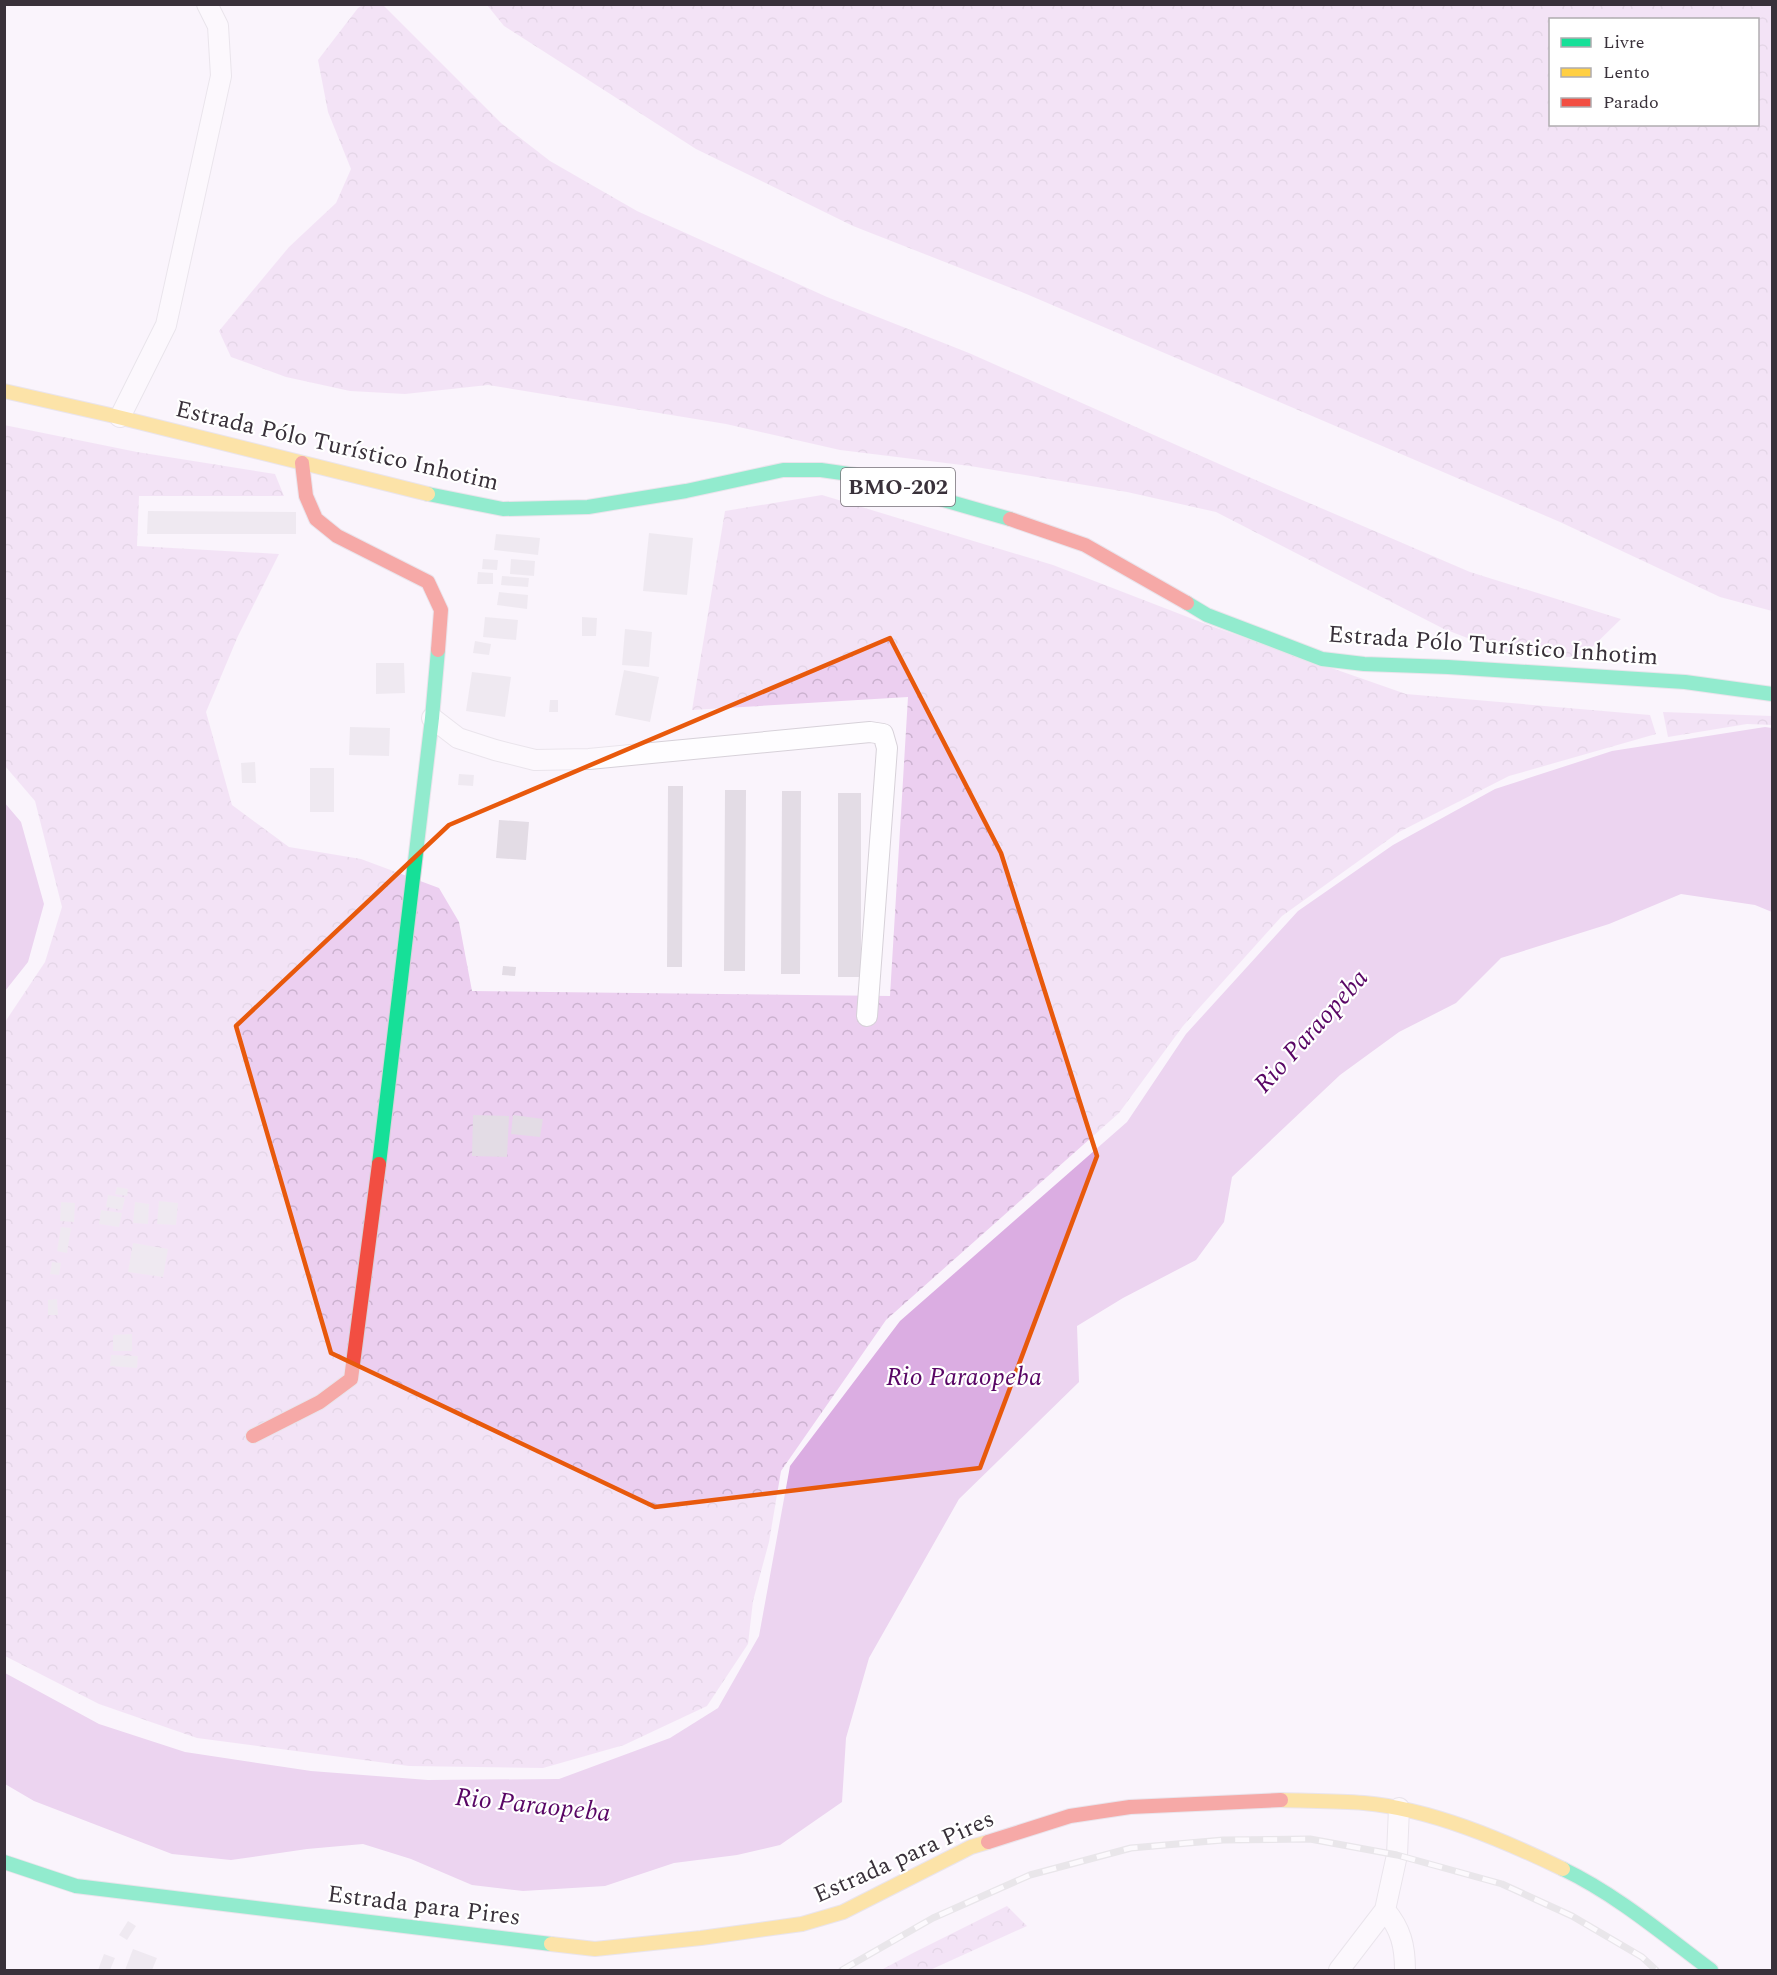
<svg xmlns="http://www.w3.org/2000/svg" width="1777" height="1975" font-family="Spectral,serif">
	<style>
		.forest { fill: url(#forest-crowns); fill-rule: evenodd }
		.water { fill: #dbade2 }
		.building { fill: #e3dce5 }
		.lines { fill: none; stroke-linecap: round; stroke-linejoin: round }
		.street-casing { stroke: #d7d1d9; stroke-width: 22 }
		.fast-casing { stroke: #d7d1d9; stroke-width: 16 }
		.slow-casing { stroke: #d7d1d9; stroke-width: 16 }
		.jam-casing { stroke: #d7d1d9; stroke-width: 16 }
		.street { stroke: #fefdff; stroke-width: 20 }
		.fast { stroke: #16e098; stroke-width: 14 }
		.slow { stroke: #ffcf43; stroke-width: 14 }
		.jam { stroke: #f24e42; stroke-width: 14 }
		.rail-casing { stroke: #d5d4d6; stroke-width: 7 }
		.rail { stroke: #fff; stroke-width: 4.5; stroke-dasharray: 14; stroke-linecap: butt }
		.marked { fill: none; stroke: #e8590c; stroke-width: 4.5; stroke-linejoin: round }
		.labels { text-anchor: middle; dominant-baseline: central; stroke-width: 4.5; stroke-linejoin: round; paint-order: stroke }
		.shield { fill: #fff; stroke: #746f75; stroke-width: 1.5 }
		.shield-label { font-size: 22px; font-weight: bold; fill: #39313a }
		.street-label { font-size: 24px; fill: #39313a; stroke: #fff }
		.water-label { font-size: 26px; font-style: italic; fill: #590665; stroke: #fff }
	</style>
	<defs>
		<pattern id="forest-crowns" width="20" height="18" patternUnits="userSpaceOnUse" patternTransform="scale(1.5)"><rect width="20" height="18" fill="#eccff0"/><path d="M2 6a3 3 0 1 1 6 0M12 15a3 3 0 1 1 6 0" fill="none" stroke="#cbb2cf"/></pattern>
	</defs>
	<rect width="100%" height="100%" fill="#faf4fc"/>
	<!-- forest -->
	<path class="forest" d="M364 4 383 5 501 123 550 161 637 211 827 297 969 353 1244 475 1470 572 1621 619 1581 658 1504 652 1444 629 1216 512 1127 492 970 466 840 450 726 424 488 385 405 394 350 391 286 377 231 357 219 331 289 247 336 203 351 169 328 112 318 60 358 8Z
		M487 5H1772V611L1720 597 1560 522 1024 293 853 226 696 149 504 26ZM1550 20H1758V124H1550Z
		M4 425 137 452 275 474 284 496H139L137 546 279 554 238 636 206 712 232 805 289 847 361 859 439 888 459 922 472 991 890 996 908 697 692 710 725 511 822 495 1053 565 1211 626 1406 694 1650 715 1656 734 1509 776 1399 832 1282 916 1183 1026 1119 1113 886 1320 781 1471 769 1542 753 1601 748 1644 707 1706 624 1745 543 1768 409 1766 197 1738 99 1704 5 1656V1022L45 962 62 907 35 801 5 766Z
		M1663 712 1772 716V725L1747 724 1668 737Z
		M1007 1906 1027 1926 930 1970H881L913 1953Z"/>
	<!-- water -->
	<path class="water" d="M1765 727 1772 728V912L1755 905 1681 894 1609 924 1501 958 1456 1003 1399 1032 1340 1075 1232 1177 1224 1222 1196 1260 1123 1298 1077 1326 1079 1382 959 1499 869 1658 846 1738 842 1802 780 1845 737 1855 674 1863 605 1886 523 1891 472 1885 411 1859 363 1844 307 1849 231 1860 172 1854 34 1801 5 1784V1673L99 1724 185 1752 311 1771 428 1780 559 1779 670 1738 718 1708 759 1636 790 1466 900 1321 1127 1122 1186 1034 1298 911 1393 845 1495 789 1612 751Z
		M4 802 21 822 44 904 28 962 5 991Z"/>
	<!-- building -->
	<path class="building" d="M148 511 296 512V534H147Z
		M649 533 693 538 687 595 643 591Z
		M496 534 540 538 538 555 494 550Z
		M483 559 498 560 497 570 482 569Z
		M511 559 535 561 534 576 510 574Z
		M478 572 493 573V584H477Z
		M502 576 529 578 528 587 501 585Z
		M499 592 528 595 527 609 497 605Z
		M485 617 518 620 516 640 483 637Z
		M582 617 597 618 596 636H582Z
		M625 629 652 632 649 667 622 665Z
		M475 641 491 644 489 655 473 653Z
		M376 663H404L405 693 376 694Z
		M624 670 659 677 650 722 615 715Z
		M472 672 511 677 505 717 466 711Z
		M550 700H558V712H549Z
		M350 727 390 728 389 756 349 755Z
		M255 762 256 783H242L241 763Z
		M310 768H334V812H310Z
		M459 774 474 775 473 786 458 785Z
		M668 786H683L682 967H667Z
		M725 790H746L745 971H724Z
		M782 791H801L800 974H781Z
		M838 793H861V977H838Z
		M499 820 529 822 526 860 496 858Z
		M503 966 516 967 515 976 502 975Z
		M473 1115 509 1116 507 1157 472 1156Z
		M513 1115 543 1119 540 1137 511 1134Z
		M117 1187 128 1189 127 1196 115 1194Z
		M108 1195 125 1198 122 1210 106 1207Z
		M159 1201 178 1203 176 1225 157 1224Z
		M61 1202 75 1203 74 1222 60 1221Z
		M135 1202 149 1204 148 1224 133 1223Z
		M101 1210 122 1213 119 1227 99 1224Z
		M61 1227 71 1228 67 1253 57 1251Z
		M133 1243 168 1249 163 1277 128 1272Z
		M52 1262 61 1263 59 1275 50 1274Z
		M57 1299 58 1315H48V1300Z
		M132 1334V1351H113V1335Z
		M111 1355 138 1356 137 1368 110 1366Z
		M128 1921 136 1926 127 1940 119 1935Z
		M133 1949 157 1958 152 1970H125Z
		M104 1954 115 1958 110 1970H98Z"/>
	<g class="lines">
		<!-- street casing -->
		<g class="street-casing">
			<path id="street" d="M120 417 166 325 221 76 218 26 207 4
				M432 718 458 738 495 750 535 760 589 759 870 732 883 734 887 748 867 1016
				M1385 1910C1401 1929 1405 1946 1405 1970
				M1339 1970 1385 1910 1397 1855 1399 1808"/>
		</g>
		<!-- fast casing -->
		<g class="fast-casing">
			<path id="fast" d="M428 494 503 509 588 507 686 491 783 470H821L856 475 1010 519
				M1187 603 1207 615 1322 659 1364 664 1448 667 1685 682 1772 694
				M379 1164 432 718 438 650
				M4 1862 76 1886 551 1944
				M1563 1869C1617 1895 1664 1935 1711 1970"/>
		</g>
		<!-- slow casing -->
		<g class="slow-casing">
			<path id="slow" d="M4 391 110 415 428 494
				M1281 1800C1308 1801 1336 1801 1364 1803 1431 1809 1503 1840 1563 1869
				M551 1944 595 1949 701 1938 802 1924 843 1912 971 1847 988 1842"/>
		</g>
		<!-- jam casing -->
		<g class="jam-casing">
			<path id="jam" d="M302 463 306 496 316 519 337 536 428 582 441 610 438 650
				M1010 519 1085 545 1187 603
				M253 1436 320 1402 351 1379 379 1164
				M988 1842 1070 1816 1130 1807 1281 1800"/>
		</g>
		<!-- street -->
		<use href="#street" class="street"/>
		<!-- fast -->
		<use href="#fast" class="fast"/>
		<!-- slow -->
		<use href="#slow" class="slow"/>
		<!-- jam -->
		<use href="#jam" class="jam"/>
		<!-- rail casing -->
		<g class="rail-casing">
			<path id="rail" d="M842 1970 933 1918 1030 1875 1131 1848 1223 1840 1310 1839 1397 1855 1502 1884 1572 1916 1642 1957 1656 1970"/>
		</g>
		<!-- rail -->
		<use href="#rail" class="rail"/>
	</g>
	<!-- marked area -->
	<path d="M0 0H1777V1975H0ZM890 638 1001 853 1097 1156 980 1468 655 1507 331 1353 236 1026 449 825Z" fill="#faf4fc" fill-opacity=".55" fill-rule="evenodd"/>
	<path class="marked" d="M890 638 1001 853 1097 1156 980 1468 655 1507 331 1353 236 1026 449 825Z"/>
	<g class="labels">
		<!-- shield labels -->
		<rect class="shield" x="841" y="468" width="114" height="38" rx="4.5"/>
		<g class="shield-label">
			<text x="898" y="487">BMO-202</text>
		</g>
		<!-- street labels -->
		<g class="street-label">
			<text transform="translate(337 446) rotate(13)">Estrada Pólo Turístico Inhotim</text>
			<text transform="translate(1493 646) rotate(4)">Estrada Pólo Turístico Inhotim</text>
			<text transform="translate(904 1857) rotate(-24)">Estrada para Pires</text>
			<text transform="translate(424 1906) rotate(7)">Estrada para Pires</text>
		</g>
		<!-- water labels -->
		<g class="water-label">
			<text transform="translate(1311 1031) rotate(-48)">Rio Paraopeba</text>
			<text x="964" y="1377">Rio Paraopeba</text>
			<text transform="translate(533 1805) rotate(6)">Rio Paraopeba</text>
		</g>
	</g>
	<!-- border -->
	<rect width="1777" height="1975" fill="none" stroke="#39313a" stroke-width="12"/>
	<!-- legend -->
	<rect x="1549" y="18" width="210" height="108" fill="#ffffff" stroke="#b0adb0" stroke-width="1.5"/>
	<rect x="1561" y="38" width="30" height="9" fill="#16e098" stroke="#b0adb0" stroke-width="1.5"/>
	<text x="1603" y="48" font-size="18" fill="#39313a">Livre</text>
	<rect x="1561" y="68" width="30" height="9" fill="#ffcf43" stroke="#b0adb0" stroke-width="1.5"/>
	<text x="1603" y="78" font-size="18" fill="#39313a">Lento</text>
	<rect x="1561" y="98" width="30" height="9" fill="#f24e42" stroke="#b0adb0" stroke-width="1.5"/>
	<text x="1603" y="108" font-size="18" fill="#39313a">Parado</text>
</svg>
